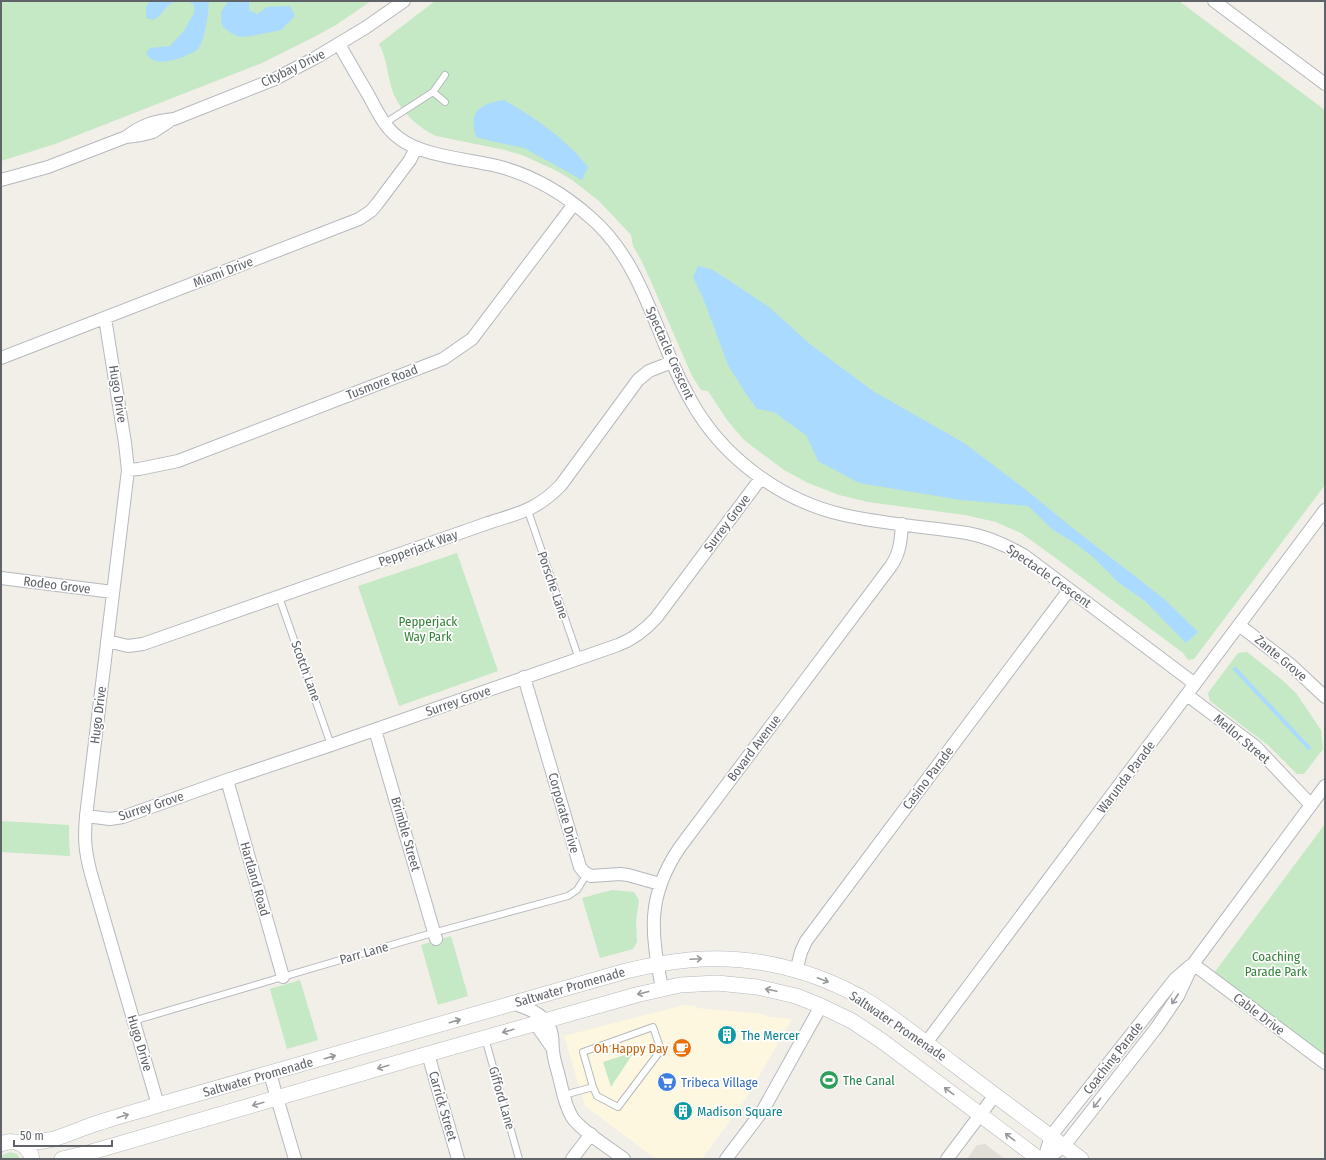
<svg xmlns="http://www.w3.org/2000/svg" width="1326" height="1160" font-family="'Fira Sans Condensed',sans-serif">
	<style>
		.commercial { fill: #fef7e0 }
		.education { fill: #e1ded6 }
		.green { fill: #c5e8c5 }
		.water { fill: #aadaff }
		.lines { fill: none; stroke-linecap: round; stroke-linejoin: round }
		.stream { stroke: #aadaff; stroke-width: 4 }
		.service-casing { stroke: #b5b8bc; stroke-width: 8 }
		.minor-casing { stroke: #b5b8bc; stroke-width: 14 }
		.tertiary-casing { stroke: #b5b8bc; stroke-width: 16 }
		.service { stroke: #fff; stroke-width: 6 }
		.minor { stroke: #fff; stroke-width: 12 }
		.tertiary { stroke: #fff; stroke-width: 15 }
		.oneway { stroke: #979a9d }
		.labels { text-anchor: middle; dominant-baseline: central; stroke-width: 3.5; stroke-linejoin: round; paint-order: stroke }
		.street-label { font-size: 13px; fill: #5f6368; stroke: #fff }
		.park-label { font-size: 13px; fill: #348238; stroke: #fff }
		.culture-label { font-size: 13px; fill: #0d838f; stroke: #fff; text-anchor: start }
		.food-label { font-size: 13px; fill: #c56008; stroke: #fff; text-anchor: end }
		.leisure-label { font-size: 13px; fill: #27864d; stroke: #fff; text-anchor: start }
		.shop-label { font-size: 13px; fill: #366cbe; stroke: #fff; text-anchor: start }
	</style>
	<rect width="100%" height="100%" fill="#f1efe8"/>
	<!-- commercial -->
	<path class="commercial" d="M684 1005 696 1006V1008L764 1014 768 1017 792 1019 747 1097 702 1159H656L585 1106 564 1036Z"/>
	<!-- education -->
	<path class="education" d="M985 1144 1005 1159H967L977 1145Z"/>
	<!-- green -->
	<path class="green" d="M1 1H371L336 25 316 36 262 63 55 144 1 161Z
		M435 1H1179L1325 110V485L1194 659 1188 660 1183 653 1053 556 1021 533 996 522 965 515 868 502 839 495 808 483 784 470 744 440 727 420 708 391 701 390 692 376 649 277 641 260 633 246 631 235 599 201 572 180 557 171 522 155 505 150 436 136C419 128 402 113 394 95 387 78 388 60 379 44Z
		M457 553 498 671 399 706 358 586Z
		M1247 652 1281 679 1296 693 1321 730 1323 749 1304 774H1297L1269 746 1210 701 1208 693 1238 653Z
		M1 821 69 825V838L70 856 1 852Z
		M1325 824V1056L1214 973Z
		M612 890 634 892 639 900 636 921 637 942 633 949 600 958 582 898Z
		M451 936 468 996 438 1005 421 945Z
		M300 980 318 1040 287 1049 270 989Z
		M634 1052 611 1087 603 1062Z
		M10 1152 17 1154 20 1159H1L3 1155Z"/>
	<!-- water -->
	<path class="water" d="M150 1H176C167 4 162 14 154 20L146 18V7Z
		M188 1H209C208 15 206 38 197 50 195 52 191 53 189 54 178 60 153 68 146 53L150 48 170 46 184 31 194 13V5Z
		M228 1H253L249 3V10L257 14 267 7 290 6 295 16 281 30 251 36 239 37 231 33 223 27 221 21V12Z
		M504 100C534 117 567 140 588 167L582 180 524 148 495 142 476 137C474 131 473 123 474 117 477 106 494 101 504 100Z
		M698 266 713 270 769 307 811 345 873 391 964 443 1025 489 1070 526 1163 598 1198 632 1186 643 1145 601 1118 582 1094 558 1076 544 1052 529 1028 506 961 500 859 483 818 461 806 435 774 412 757 409 746 394 728 365 703 298 693 277Z"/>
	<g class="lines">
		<!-- stream -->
		<path class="stream" d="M1235 669 1309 748"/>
		<!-- service casing -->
		<g class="service-casing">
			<path id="service" d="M433 92 445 102
				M385 123 433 92 445 75
				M528 511 579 659
				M279 597 331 745
				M133 1021 422 936 568 896 577 890 587 874
				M653 1027 661 1050 618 1107 597 1096 593 1087 583 1052Z
				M485 1038 519 1159
				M564 1095 593 1087"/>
		</g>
		<!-- minor casing -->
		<g class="minor-casing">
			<path id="minor" d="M1214 1 1325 84
				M339 44C349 62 359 79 369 96 377 111 385 128 399 138 421 156 468 159 497 166 532 175 563 193 590 217 629 250 646 299 665 345 674 368 684 390 697 411 729 462 785 502 844 515 884 524 926 527 967 533 989 537 1006 545 1025 556L1195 684
				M126 137C142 125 154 121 174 119L275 79 292 70 315 58 365 28 404 1
				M1 180 48 167 126 137 141 135 153 132 171 120
				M105 318 125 443 128 470 86 816C84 840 85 851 91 874L158 1105
				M1 358 359 219 371 211 377 204 410 160 416 148
				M128 470 139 469 178 461 443 359 472 339 574 204
				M1 578 113 592
				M1239 625 1291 665 1325 697
				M107 641 128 646 143 644 488 523C519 513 537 510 561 485L638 380 649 371 672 362
				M524 677 580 867 584 872 591 876 620 874 628 875 660 884
				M1187 695 1255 746 1311 805
				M375 730 436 939
				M227 780 283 977
				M86 816 110 819 123 817 227 780 331 745 618 645C634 639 645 630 656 618L761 478
				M1193 964 1325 1063
				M796 971 801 952 806 941 1069 590
				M662 988C651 932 646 897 680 847L891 566C900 553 901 540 902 524
				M512 1003C530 1009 549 1015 552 1036 553 1040 552 1045 553 1049 553 1057 556 1065 558 1073 562 1087 564 1104 572 1117 579 1129 611 1149 624 1159
				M535 1023 553 1049
				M926 1043 1325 510
				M428 1054 458 1159
				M270 1074 295 1159
				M572 1159 591 1134
				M726 1159 763 1110 821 1006
				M947 1159 995 1095
				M1044 1159 1051 1136 1175 979 1190 966
				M1047 1159 1064 1146 1157 1027 1178 996 1193 964 1325 786"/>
		</g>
		<!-- tertiary casing -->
		<g class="tertiary-casing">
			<path id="tertiary" d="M18 1142C49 1144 62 1136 89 1126 112 1118 135 1112 158 1105L626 971C647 966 667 962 689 960 751 954 816 970 869 1002 899 1021 927 1044 955 1065 997 1097 1039 1128 1081 1159
				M1 1144C14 1138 29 1144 32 1159
				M62 1159 88 1153 428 1054 636 995 680 985 717 983 757 987 796 996 821 1006 852 1021 882 1041 1039 1159"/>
		</g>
		<!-- service -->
		<use href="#service" class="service"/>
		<!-- minor -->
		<use href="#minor" class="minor"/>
		<!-- tertiary -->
		<use href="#tertiary" class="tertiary"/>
	</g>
	<!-- one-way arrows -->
	<defs><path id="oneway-shaft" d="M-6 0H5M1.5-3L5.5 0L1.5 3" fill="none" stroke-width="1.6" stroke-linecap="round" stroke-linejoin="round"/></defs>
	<g class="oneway">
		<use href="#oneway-shaft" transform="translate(696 959) rotate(-3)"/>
		<use href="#oneway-shaft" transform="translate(823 980) rotate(21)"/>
		<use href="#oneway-shaft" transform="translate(771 990) rotate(-168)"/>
		<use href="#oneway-shaft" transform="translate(643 993) rotate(166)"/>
		<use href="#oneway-shaft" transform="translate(1175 999) rotate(123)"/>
		<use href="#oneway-shaft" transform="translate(455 1021) rotate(-16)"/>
		<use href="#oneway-shaft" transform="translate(508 1031) rotate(164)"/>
		<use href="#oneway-shaft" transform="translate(330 1057) rotate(-16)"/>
		<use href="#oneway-shaft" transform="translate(383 1067) rotate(163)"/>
		<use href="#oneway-shaft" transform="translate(949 1091) rotate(-143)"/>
		<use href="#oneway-shaft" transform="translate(1097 1103) rotate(128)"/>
		<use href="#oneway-shaft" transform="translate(258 1104) rotate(164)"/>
		<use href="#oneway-shaft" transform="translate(123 1116) rotate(-17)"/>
		<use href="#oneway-shaft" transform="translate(1010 1137) rotate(-143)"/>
	</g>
	<!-- icons -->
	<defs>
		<g id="building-disc" transform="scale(1)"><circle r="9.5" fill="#0f9aa8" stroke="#fff"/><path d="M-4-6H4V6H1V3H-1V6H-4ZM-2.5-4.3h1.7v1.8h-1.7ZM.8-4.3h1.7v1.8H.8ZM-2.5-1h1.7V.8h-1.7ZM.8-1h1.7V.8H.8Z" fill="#fff"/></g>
		<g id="cafe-disc" transform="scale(1)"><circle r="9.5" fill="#e8710a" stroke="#fff"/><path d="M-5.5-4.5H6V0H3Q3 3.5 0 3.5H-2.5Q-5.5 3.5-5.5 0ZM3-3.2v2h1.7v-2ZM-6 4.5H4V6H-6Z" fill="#fff"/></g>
		<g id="stadium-disc" transform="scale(1)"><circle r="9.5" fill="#2e9e5b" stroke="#fff"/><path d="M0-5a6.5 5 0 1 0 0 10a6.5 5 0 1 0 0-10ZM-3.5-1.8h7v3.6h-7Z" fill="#fff"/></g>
		<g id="supermarket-disc" transform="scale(1)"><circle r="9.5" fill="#3f7fe0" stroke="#fff"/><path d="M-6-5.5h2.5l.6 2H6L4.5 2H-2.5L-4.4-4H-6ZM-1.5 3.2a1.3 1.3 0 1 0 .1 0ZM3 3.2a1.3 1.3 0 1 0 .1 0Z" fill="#fff"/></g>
	</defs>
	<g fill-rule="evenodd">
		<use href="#building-disc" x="727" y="1035"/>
		<use href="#cafe-disc" x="682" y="1048"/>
		<use href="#stadium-disc" x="829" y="1080"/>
		<use href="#supermarket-disc" x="667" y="1082"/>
		<use href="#building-disc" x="683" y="1111"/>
	</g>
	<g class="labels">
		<!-- street labels -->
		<g class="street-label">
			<text transform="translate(293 68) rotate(-26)">Citybay Drive</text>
			<text transform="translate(223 272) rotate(-21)">Miami Drive</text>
			<text transform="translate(670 353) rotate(66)">Spectacle Crescent</text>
			<text transform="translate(382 382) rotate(-21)">Tusmore Road</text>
			<text transform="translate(118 394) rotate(81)">Hugo Drive</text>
			<text transform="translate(727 523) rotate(-53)">Surrey Grove</text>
			<text transform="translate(418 548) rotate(-20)">Pepperjack Way</text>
			<text transform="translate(1049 576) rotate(35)">Spectacle Crescent</text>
			<text transform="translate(57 585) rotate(7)">Rodeo Grove</text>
			<text transform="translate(553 585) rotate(71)">Porsche Lane</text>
			<text transform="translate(1281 658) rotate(40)">Zante Grove</text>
			<text transform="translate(306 671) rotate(70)">Scotch Lane</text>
			<text transform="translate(458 701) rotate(-19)">Surrey Grove</text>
			<text transform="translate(98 715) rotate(-83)">Hugo Drive</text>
			<text transform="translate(1242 739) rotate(40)">Mellor Street</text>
			<text transform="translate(754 748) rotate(-53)">Bovard Avenue</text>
			<text transform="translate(1126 777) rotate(-53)">Warunda Parade</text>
			<text transform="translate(928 778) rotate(-53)">Casino Parade</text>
			<text transform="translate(151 806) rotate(-18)">Surrey Grove</text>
			<text transform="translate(564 813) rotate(74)">Corporate Drive</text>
			<text transform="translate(406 834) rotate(74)">Brimble Street</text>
			<text transform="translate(255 879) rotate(74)">Hartland Road</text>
			<text transform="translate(364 953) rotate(-16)">Parr Lane</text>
			<text transform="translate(570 987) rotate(-16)">Saltwater Promenade</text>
			<text transform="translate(1259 1014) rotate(37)">Cable Drive</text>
			<text transform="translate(898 1026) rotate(34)">Saltwater Promenade</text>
			<text transform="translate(140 1043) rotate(73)">Hugo Drive</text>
			<text transform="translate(1113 1058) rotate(-52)">Coaching Parade</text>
			<text transform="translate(258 1077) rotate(-16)">Saltwater Promenade</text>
			<text transform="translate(502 1098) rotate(74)">Gifford Lane</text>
			<text transform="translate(443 1106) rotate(74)">Carrick Street</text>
		</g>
		<!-- park labels -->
		<g class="park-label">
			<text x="428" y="621">Pepperjack<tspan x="428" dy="15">Way Park</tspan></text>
			<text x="1276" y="956">Coaching<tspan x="1276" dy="15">Parade Park</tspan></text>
		</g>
		<!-- culture labels -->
		<g class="culture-label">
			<text x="741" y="1035">The Mercer</text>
			<text x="697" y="1111">Madison Square</text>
		</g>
		<!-- food labels -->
		<g class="food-label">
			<text x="668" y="1048">Oh Happy Day</text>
		</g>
		<!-- leisure labels -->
		<g class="leisure-label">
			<text x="843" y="1080">The Canal</text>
		</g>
		<!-- shop labels -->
		<g class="shop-label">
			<text x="681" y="1082">Tribeca Village</text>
		</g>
	</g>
	<!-- border -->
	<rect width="1326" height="1160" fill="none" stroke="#5f6368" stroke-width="4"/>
	<!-- scale -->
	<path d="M14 1140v6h98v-6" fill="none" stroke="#5f6368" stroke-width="2"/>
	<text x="20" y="1140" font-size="12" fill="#5f6368" stroke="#ffffff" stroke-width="3" paint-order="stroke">50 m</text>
</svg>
